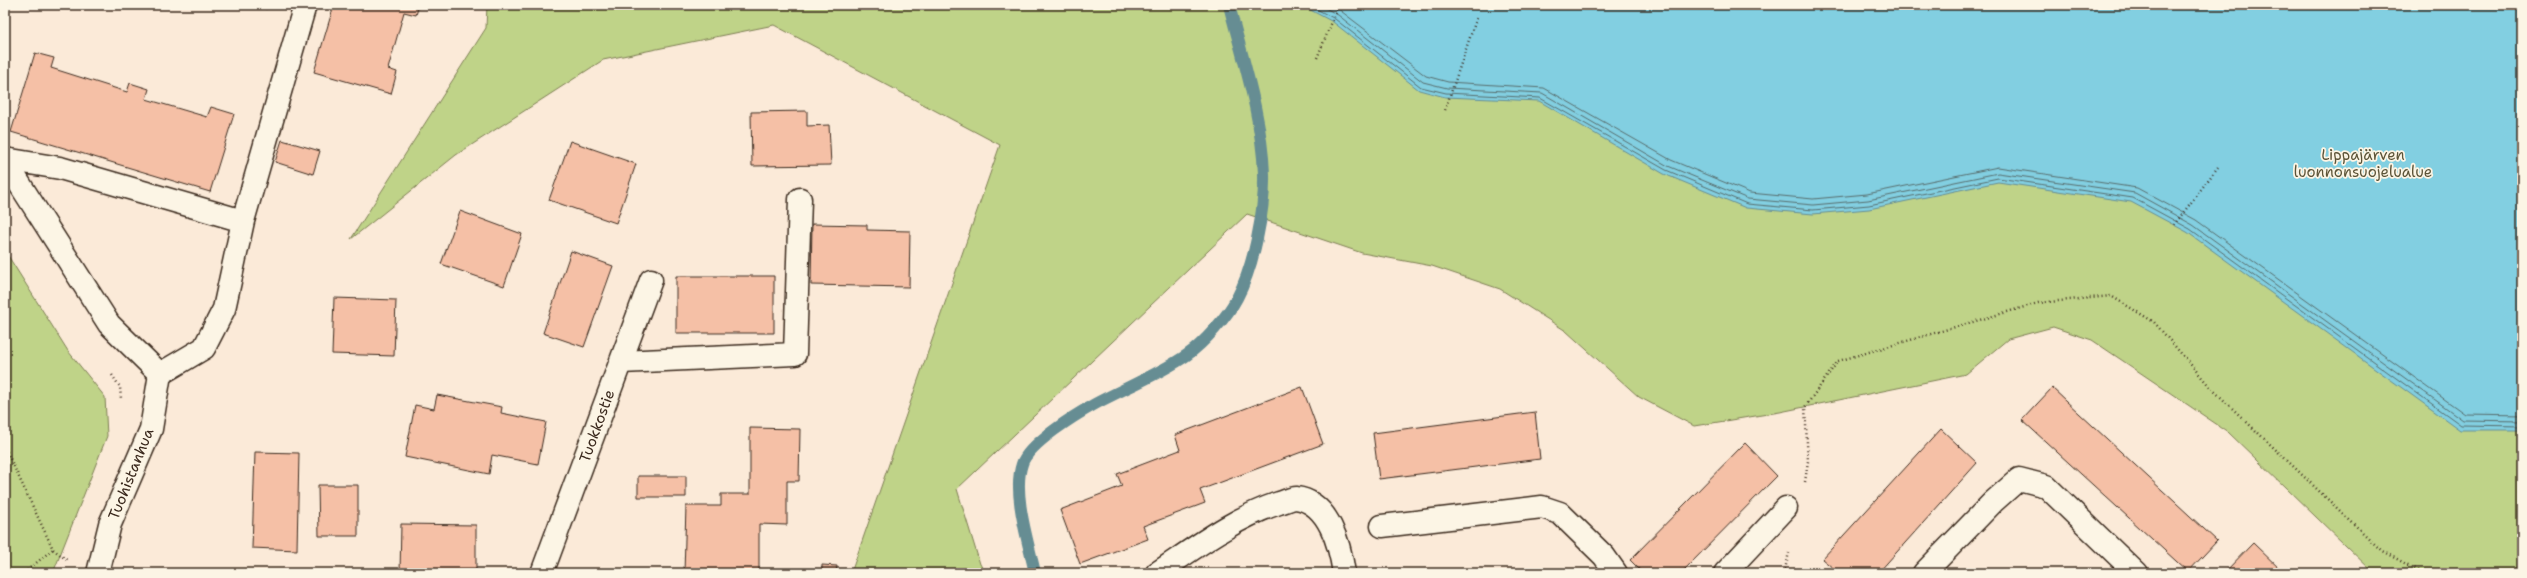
<svg xmlns="http://www.w3.org/2000/svg" width="2527" height="578" font-family="'Shantell Sans',sans-serif">
	<style>
		.green { fill: #bfd388; stroke: #7d7e53 }
		.water { fill: #82cfe1; stroke: #668d93 }
		.lines { fill: none; stroke-linecap: round; stroke-linejoin: round }
		.shore { stroke: #576c6c; stroke-width: 1 }
		.stream { stroke: #668d93; stroke-width: 12 }
		.building { fill: #f5c0a6; stroke: #3b2a1e }
		.service-casing { stroke: #3b2a1e; stroke-width: 25 }
		.minor-casing { stroke: #3b2a1e; stroke-width: 25 }
		.path { stroke: #3b2a1e; stroke-width: 2.5; stroke-dasharray: 1 3; stroke-linecap: butt }
		.service { stroke: #fcf5e5; stroke-width: 22 }
		.minor { stroke: #fcf5e5; stroke-width: 22 }
		.labels { text-anchor: middle; dominant-baseline: central; stroke-width: 3.5; stroke-linejoin: round; paint-order: stroke }
		.park-label { font-size: 15px; fill: #5c5438; stroke: #fcf5e5 }
		.street-label { font-size: 15px; fill: #3b2a1e; stroke: #fcf5e5 }
	</style>
	<rect width="100%" height="100%" fill="#fbead8"/>
	<filter id="ink" filterUnits="userSpaceOnUse"><feTurbulence type="fractalNoise" baseFrequency=".025" numOctaves="2"/><feDisplacementMap in="SourceGraphic" scale="8" xChannelSelector="R" yChannelSelector="G"/><feConvolveMatrix kernelMatrix="1 2 1 2 8 2 1 2 1" color-interpolation-filters="sRGB"/></filter>
	<g filter="url(#ink)">
		<!-- green -->
		<path class="green" d="M487 5H2522V573H2374L2228 432 2092 340 2053 327 2008 339 1966 374 1780 412 1694 426 1639 397 1566 331 1500 289 1432 266 1362 253 1247 214 957 489 980 564 985 573H851L1000 145 774 25 603 60 456 155 351 239 486 28Z
			M5 251 68 351 105 397 107 436 53 573H5Z"/>
		<!-- water -->
		<path class="water" d="M1301 5H2522V430H2460L2187 232 2131 202 1998 182 1869 209 1813 214 1746 208 1664 174 1539 101 1445 97 1419 90 1333 22Z"/>
		<g class="lines">
			<!-- shore -->
			<path class="shore" d="M1309 5 1335 19 1421 87 1446 93 1540 98 1666 170 1747 204 1813 210 1869 205 1998 178 2133 198 2190 229 2461 425 2522 426
				M1320 5 1338 15 1423 82 1447 88 1542 93 1668 166 1748 199 1813 205 1868 200 1998 173 2135 193 2193 225 2463 420 2522 421
				M1333 5 1426 76 1448 82 1544 88 1671 160 1750 193 1813 199 1867 194 1998 167 2137 188 2196 220 2465 414 2522 415"/>
			<!-- stream -->
			<path class="stream" d="M1035 573C1029 544 1012 493 1022 464 1028 444 1077 414 1095 404 1125 388 1160 374 1187 355 1204 343 1227 317 1237 298 1254 266 1265 210 1264 174 1262 117 1243 60 1229 5"/>
		</g>
		<!-- building -->
		<path class="building" d="M334 5H419L416 15 404 12 388 69 397 72 391 94 314 72Z
			M35 53 54 58 51 68 127 92 130 83 149 89 146 99 207 117 211 107 234 114 210 192 11 132Z
			M807 111V126L829 125 831 165 752 166 751 112Z
			M282 140 320 151 313 174 275 162Z
			M570 141 636 164 616 223 549 200Z
			M460 211 522 234 504 286 441 264Z
			M812 224 867 225V230L910 231 909 287 811 285Z
			M571 251 613 266 584 347 543 333Z
			M676 276H774V333H676Z
			M334 298 396 300 394 356 332 354Z
			M1302 387 1323 444 1200 490 1205 503 1143 526 1148 539 1080 564 1060 510 1122 486 1117 474 1180 450 1175 435Z
			M2052 388 2217 541 2188 572 2022 420Z
			M437 395 502 407 501 413 546 422 538 464 492 455 489 474 405 457 415 405 434 409Z
			M1535 412 1540 459 1379 479 1373 433Z
			M750 428 800 429 799 481H787V525L759 524V573H684L686 506H721V494H750Z
			M1941 429 1977 463 1878 573H1839L1822 559Z
			M1745 443 1777 476 1681 573H1643L1630 560Z
			M255 452 299 453 297 550 252 548Z
			M638 476H686V497H638Z
			M318 485H358V536H319Z
			M401 524 476 525V573H400Z
			M2253 543 2284 573H2224Z
			M822 565 837 566 836 573H822Z"/>
		<g class="lines">
			<!-- service casing -->
			<g class="service-casing">
				<path id="service" d="M5 159 60 168 243 221 224 309 204 348 160 374 109 324 5 161
					M243 221 305 5
					M621 362 795 354 800 199
					M1382 526 1542 507 1560 513 1604 556 1616 573
					M1157 573C1196 547 1234 518 1279 503 1284 502 1291 498 1296 498 1329 502 1340 546 1344 573
					M1725 573 1786 508
					M1924 573 1993 502 2019 479 2046 486 2136 573"/>
			</g>
			<!-- minor casing -->
			<g class="minor-casing">
				<path id="minor" d="M98 573 110 524 151 429 160 374
					M542 573 651 280"/>
			</g>
			<!-- path -->
			<path class="path" d="M254 5 269 9
				M1317 58 1339 5
				M1445 110 1477 17
				M2174 225 2218 167
				M112 375 120 387 121 399
				M5 448 53 549 68 561
				M1805 482 1808 461 1805 407 1838 361 2038 303 2111 296 2154 322 2211 388 2382 551 2423 573
				M24 573 53 549
				M1784 573 1789 553"/>
			<!-- service -->
			<use href="#service" class="service"/>
			<!-- minor -->
			<use href="#minor" class="minor"/>
		</g>
	</g>
	<g class="labels">
		<!-- park labels -->
		<g class="park-label">
			<text x="2363" y="155">Lippajärven<tspan x="2363" dy="17">luonnonsuojelualue</tspan></text>
		</g>
		<!-- street labels -->
		<g class="street-label">
			<text transform="translate(597 426) rotate(-70)">Tuokkostie</text>
			<text transform="translate(131 474) rotate(-68)">Tuohistanhua</text>
		</g>
	</g>
	<!-- margin -->
	<rect width="2527" height="578" fill="none" stroke="#fcf5e5" stroke-width="20"/>
	<rect x="10" y="10" width="2507" height="558" fill="none" stroke="#3b2a1e" stroke-width="1.5" filter="url(#ink)"/>
</svg>
